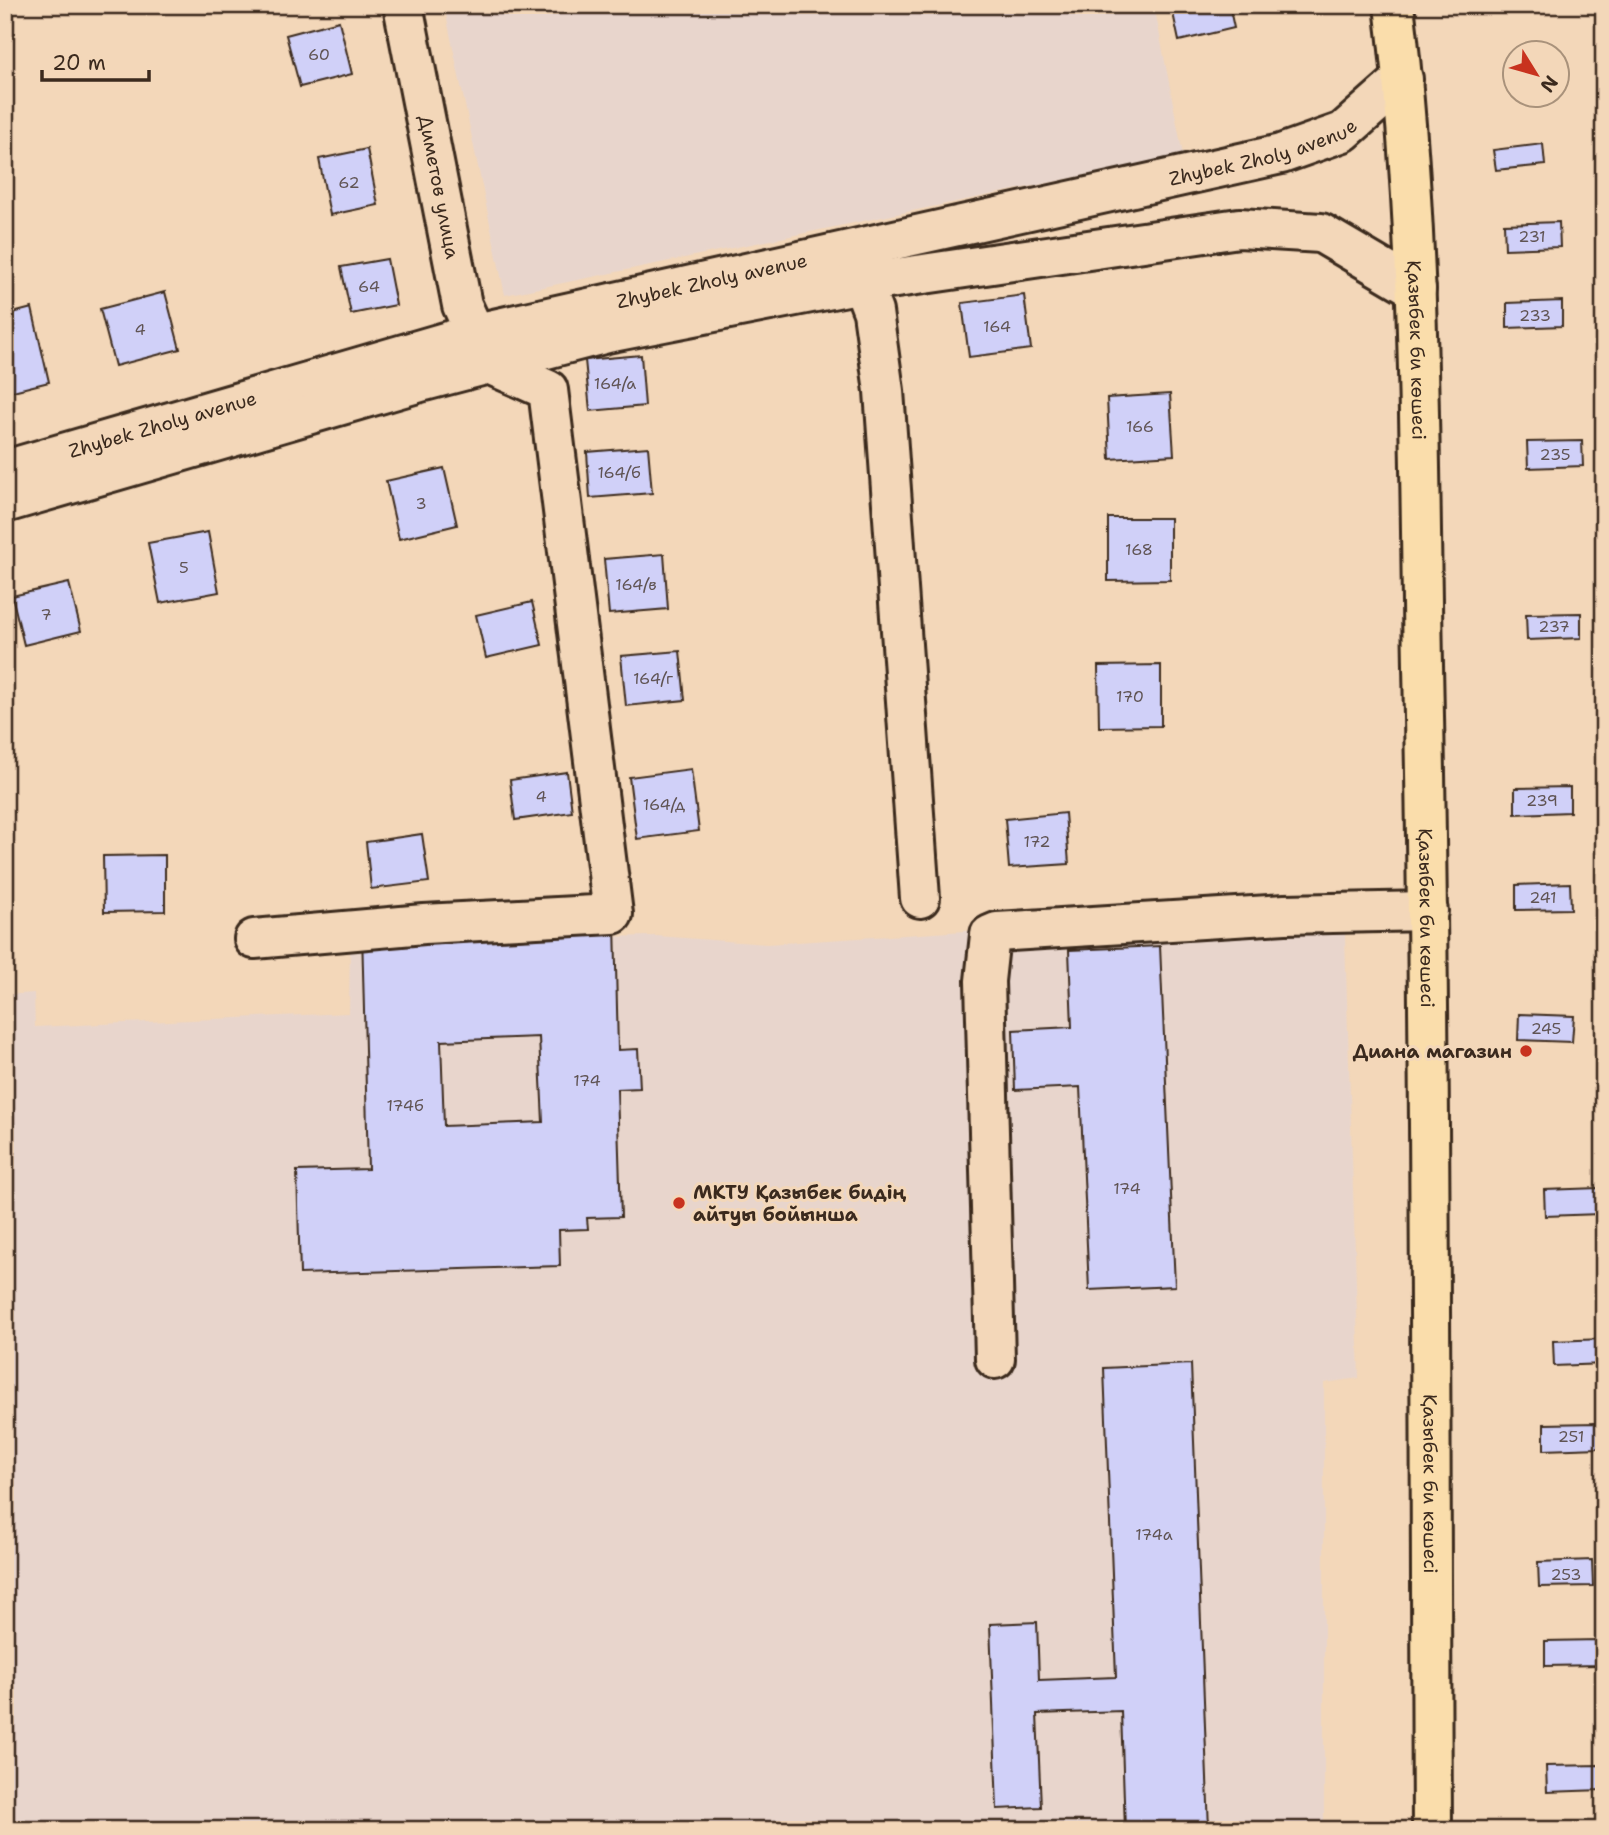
<svg xmlns="http://www.w3.org/2000/svg" width="1609" height="1835" font-family="'Shantell Sans',sans-serif">
	<style>
		.built { fill: #e8d5cc }
		.building { fill: #d0d0f8; stroke: #3b2a1e; stroke-width: 2; fill-rule: evenodd }
		.lines { fill: none; stroke-linecap: round; stroke-linejoin: round }
		.minor-casing { stroke: #3b2a1e; stroke-width: 44 }
		.major-casing { stroke: #3b2a1e; stroke-width: 44 }
		.minor { stroke: #f3d7b9; stroke-width: 38 }
		.major { stroke: #faddab; stroke-width: 38 }
		.poi-dot { fill: #c8321e; stroke: #f3d7b9; stroke-width: 2.5 }
		.labels { text-anchor: middle; dominant-baseline: central; stroke-width: 6; stroke-linejoin: round; paint-order: stroke }
		.number-label { font-size: 16px; fill: #605454 }
		.street-label { font-size: 19px; fill: #3b2a1e; stroke: #f3d7b9 }
		.poi-label { font-size: 19px; font-weight: bold; fill: #3b2a1e; stroke: #f3d7b9; text-anchor: end }
	</style>
	<rect width="100%" height="100%" fill="#f3d7b9"/>
	<filter id="ink" filterUnits="userSpaceOnUse"><feTurbulence type="fractalNoise" baseFrequency=".0143" numOctaves="2"/><feDisplacementMap in="SourceGraphic" scale="14" xChannelSelector="R" yChannelSelector="G"/><feConvolveMatrix kernelMatrix="1 2 1 2 8 2 1 2 1" color-interpolation-filters="sRGB"/></filter>
	<g filter="url(#ink)">
		<!-- built -->
		<path class="built" d="M444 5H1154L1183 155 505 295Z
			M1344 906 1359 1378 1324 1383V1830H5V995L34 993 35 1027 349 1013 350 941 657 936 767 944Z"/>
		<!-- building -->
		<path class="building" d="M1207 5H1229L1234 28 1179 41 1173 13Z
			M339 21 352 74 300 87 286 35Z
			M1543 144 1545 165 1496 170 1493 150Z
			M367 149 378 205 330 215 319 159Z
			M1559 222 1560 247 1505 249 1504 224Z
			M387 259 396 305 351 314 341 267Z
			M165 292 180 349 115 366 100 309Z
			M1024 295 1031 349 969 357 962 303Z
			M1562 301V326L1507 328V303Z
			M32 308 49 382 5 393V315Z
			M641 355 645 406 590 411 585 360Z
			M1170 394 1174 455 1110 459 1107 398Z
			M1582 441 1583 466 1528 468 1527 442Z
			M648 447 652 493 590 498 587 452Z
			M444 468 457 525 399 539 386 481Z
			M1108 518H1170V580L1108 581Z
			M208 532 219 592 160 603 148 543Z
			M664 554 668 609 609 614 604 559Z
			M69 583 81 631 24 645 12 596Z
			M532 602 542 645 486 658 476 615Z
			M1581 613V638L1527 640 1526 614Z
			M680 651 685 700 626 706 621 656Z
			M1161 665V726L1099 727 1098 666Z
			M691 769 699 831 637 839 629 777Z
			M567 772 572 812 515 820 510 780Z
			M1570 787V812L1515 814V788Z
			M1065 813 1069 864 1009 868 1005 819Z
			M422 834 429 882 371 889 366 842Z
			M165 855V911L104 912 103 856Z
			M1570 883 1571 909 1516 910V885Z
			M615 923 618 1050 638 1049 640 1088 617 1089 621 1217 587 1218 588 1229 559 1230 560 1266 300 1274 297 1171 368 1169 362 931ZM539 1037 543 1122 444 1126 441 1041Z
			M1160 946 1175 1286 1089 1290 1080 1087 1015 1090 1013 1030 1072 1027 1069 950Z
			M1519 1014 1574 1016 1572 1042 1518 1040Z
			M1599 1188 1600 1214 1545 1216 1544 1190Z
			M1604 1339V1364L1554 1366 1553 1341Z
			M1191 1364 1209 1830H1125L1121 1711 1037 1714 1041 1807 997 1809 990 1624 1037 1622 1039 1680 1116 1677 1104 1368Z
			M1598 1423 1599 1448 1544 1450V1424Z
			M1592 1560 1593 1586 1539 1587 1538 1562Z
			M1599 1640 1600 1665 1545 1666V1641Z
			M1601 1765 1602 1790 1547 1792 1546 1766Z"/>
		<g class="lines">
			<!-- minor casing -->
			<g class="minor-casing">
				<g id="minor">
					<path d="M862 283 873 312 884 391 920 898"/>
					<path id="s1" d="M5 470 476 333 1281 154 1343 132 1403 79"/>
					<path d="M5 503 424 381 607 333 862 283 1239 228 1321 233 1416 289"/>
					<path d="M254 939 424 924 613 914 548 390 489 364 462 305 403 5"/>
					<path d="M995 1359 985 981 990 935 997 932 1285 914 1428 911"/>
				</g>
			</g>
			<!-- major casing -->
			<g class="major-casing">
				<g id="major">
					<path id="s2" d="M1394 5C1421 224 1419 445 1423 665 1431 1053 1430 1441 1432 1830"/>
				</g>
			</g>
			<!-- minor -->
			<use href="#minor" class="minor"/>
			<!-- major -->
			<use href="#major" class="major"/>
		</g>
	</g>
	<!-- markers -->
	<g class="poi-dot">
		<circle cx="1526" cy="1051" r="7"/>
		<circle cx="679" cy="1203" r="7"/>
	</g>
	<g class="labels">
		<!-- number labels -->
		<g class="number-label">
			<text x="319" y="54">60</text>
			<text x="349" y="182">62</text>
			<text x="1532" y="236">231</text>
			<text x="369" y="286">64</text>
			<text x="1535" y="315">233</text>
			<text x="997" y="326">164</text>
			<text x="140" y="329">4</text>
			<text x="615" y="383">164/а</text>
			<text x="1140" y="426">166</text>
			<text x="1555" y="454">235</text>
			<text x="619" y="472">164/б</text>
			<text x="421" y="503">3</text>
			<text x="1139" y="549">168</text>
			<text x="184" y="567">5</text>
			<text x="636" y="584">164/в</text>
			<text x="46" y="614">7</text>
			<text x="1554" y="626">237</text>
			<text x="653" y="678">164/г</text>
			<text x="1130" y="696">170</text>
			<text x="541" y="796">4</text>
			<text x="1542" y="800">239</text>
			<text x="664" y="804">164/д</text>
			<text x="1037" y="841">172</text>
			<text x="1543" y="897">241</text>
			<text x="1546" y="1028">245</text>
			<text x="587" y="1080">174</text>
			<text x="405" y="1105">174б</text>
			<text x="1127" y="1188">174</text>
			<text x="1571" y="1436">251</text>
			<text x="1154" y="1534">174а</text>
			<text x="1566" y="1574">253</text>
		</g>
		<!-- street labels -->
		<g class="street-label">
			<text stroke="none"><textPath href="#s1" startOffset="1298">Zhybek Zholy avenue</textPath></text>
			<text transform="translate(439 187) rotate(79)">Диметов улица</text>
			<text stroke="none"><textPath href="#s1" startOffset="732">Zhybek Zholy avenue</textPath></text>
			<text stroke="none"><textPath href="#s2" startOffset="346">Қазыбек би көшесі</textPath></text>
			<text stroke="none"><textPath href="#s1" startOffset="164">Zhybek Zholy avenue</textPath></text>
			<text stroke="none"><textPath href="#s2" startOffset="914">Қазыбек би көшесі</textPath></text>
			<text stroke="none"><textPath href="#s2" startOffset="1480">Қазыбек би көшесі</textPath></text>
		</g>
		<!-- poi labels -->
		<g class="poi-label">
			<text x="1512" y="1051">Диана магазин</text>
			<text x="693" y="1192" text-anchor="start">МКТУ Қазыбек бидің<tspan x="693" dy="22">айтуы бойынша</tspan></text>
		</g>
	</g>
	<!-- margin -->
	<rect width="1609" height="1835" fill="none" stroke="#f3d7b9" stroke-width="28"/>
	<rect x="14" y="14" width="1581" height="1807" fill="none" stroke="#3b2a1e" stroke-width="2.5" filter="url(#ink)"/>
	<!-- north arrow -->
	<g transform="translate(1536 74) rotate(127)"><circle r="33" fill="#f3d7b9" stroke="#a9927b" stroke-width="2"/>
	<path d="M0-5L12 26L0 18L-12 26Z" fill="#c8321e"/>
	<text y="-10" font-size="19" font-weight="bold" text-anchor="middle" fill="#3b2a1e">N</text>
	</g>
	<!-- scale -->
	<path d="M42 70v10h107v-10" fill="none" stroke="#3b2a1e" stroke-width="3.5"/>
	<text x="52" y="70" font-size="21" fill="#3b2a1e" stroke="#f3d7b9" stroke-width="5" paint-order="stroke">20 m</text>
</svg>
